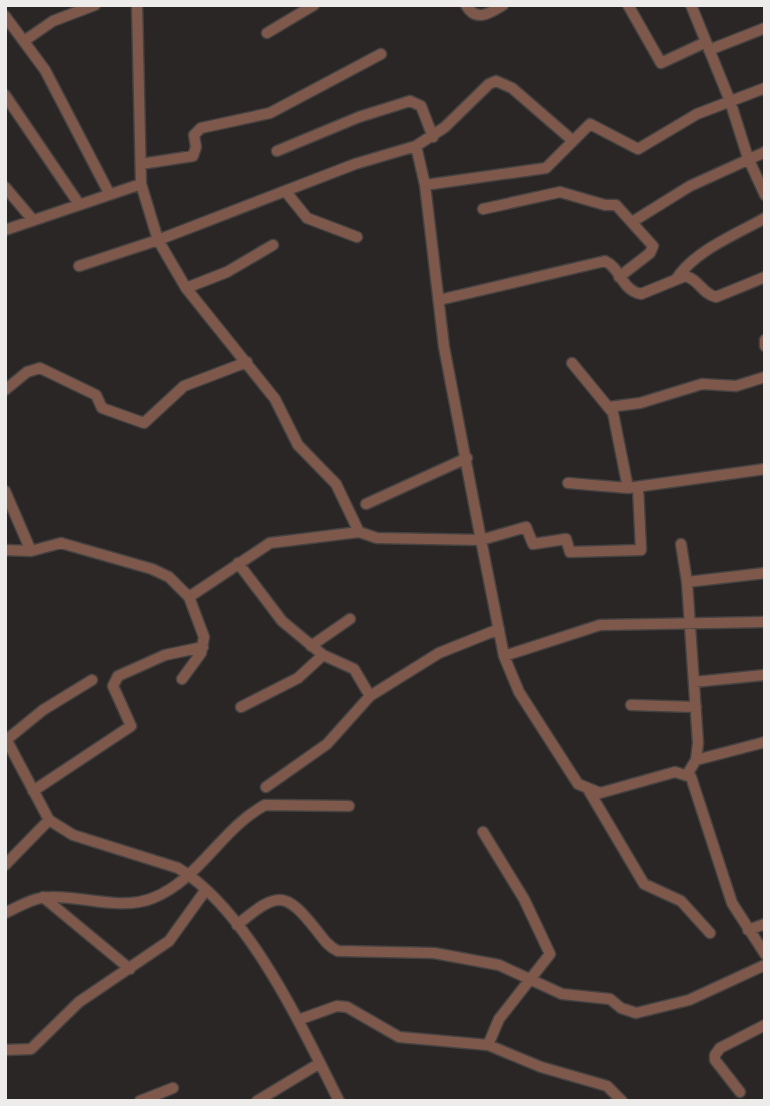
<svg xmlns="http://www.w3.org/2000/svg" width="770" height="1106" font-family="'Titillium Web',sans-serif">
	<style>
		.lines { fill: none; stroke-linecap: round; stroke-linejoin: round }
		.street-casing { stroke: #454241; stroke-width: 13 }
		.street { stroke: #7e594b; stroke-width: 10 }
	</style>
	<rect width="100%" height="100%" fill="#292625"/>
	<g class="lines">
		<!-- street casing -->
		<g class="street-casing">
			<path id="street" d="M137 5 141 184 158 240 186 288 275 399 298 445 336 484 359 532 377 538 481 540 504 656 519 692 578 784 600 793 675 772 691 777 732 903 765 954
				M466 5C476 23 490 13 503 5
				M628 5 661 63 706 42
				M691 5 730 101 748 158 765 195
				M5 16 45 70 109 193
				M267 33 314 5
				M24 41 53 21 95 5
				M709 50 765 28
				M5 95 79 204
				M416 146 425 185 444 347 481 540 526 527 533 544 566 539 570 552 641 550 638 487
				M277 151 359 117 410 101 421 106 433 137
				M141 164 193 156 196 147 194 135 201 128 270 113 381 54
				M425 185 546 168 590 124 638 149 697 114 765 88
				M5 187 32 219
				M286 192 307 218 357 237
				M483 209 560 192 605 205H616L653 246 650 253 619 277
				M632 222 690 186 765 152
				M5 230 141 184
				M79 266 158 240 355 164 416 146 445 127 489 84 496 81 512 88 572 140
				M677 278C696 250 735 235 765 218
				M186 288 227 272 273 245
				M439 300 605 261C621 268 621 290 641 294L685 276C699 279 702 294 716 297L765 277
				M765 340V346
				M572 363 613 413 628 488
				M5 390 27 372 40 368 96 395 102 408 144 423 184 386 247 362
				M609 407 640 403 702 384 736 386 765 377
				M568 483 628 488 765 469
				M5 491 31 551
				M366 504 467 458
				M681 544 687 582 698 743 696 760 688 773
				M5 550 31 551 61 543 152 569 169 577 189 597 204 637 201 653 182 679
				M238 563 282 621 323 655 354 669 370 696
				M687 582 765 573
				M189 597 270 543 359 532
				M311 646 350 619
				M504 656 600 625 765 622
				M694 682 765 675
				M631 705 696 707
				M241 707 298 678 323 655
				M5 737 49 820 73 835 178 868C249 911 302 1028 339 1101
				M5 741 43 710 92 680
				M696 760 765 742
				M266 787 327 744 370 696 439 653 499 629
				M33 791 131 726 113 686 118 676 165 655 203 647
				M589 791 644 884 681 901 710 933
				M483 832 524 899 550 954 499 1019 488 1045
				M5 865 49 820
				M43 897 130 969
				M5 913C20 906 34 897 51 897 83 896 121 911 153 898 199 880 222 828 265 805L349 806
				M237 925C278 891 285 890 318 932 324 940 329 947 338 951L434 953 499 965 562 994 610 999 621 1008 636 1013 689 1000 765 965
				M748 930 765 924
				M298 1020 337 1006 347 1007 399 1037 488 1045 541 1067 607 1086 622 1101
				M5 1050 31 1049 79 1002 169 941 205 891
				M740 1092 715 1060V1055L720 1048 765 1025
				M140 1101 173 1088
				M257 1101 320 1063"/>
		</g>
		<!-- street -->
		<use href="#street" class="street"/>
	</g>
	<!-- border -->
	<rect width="770" height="1106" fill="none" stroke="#eeeceb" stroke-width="14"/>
</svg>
